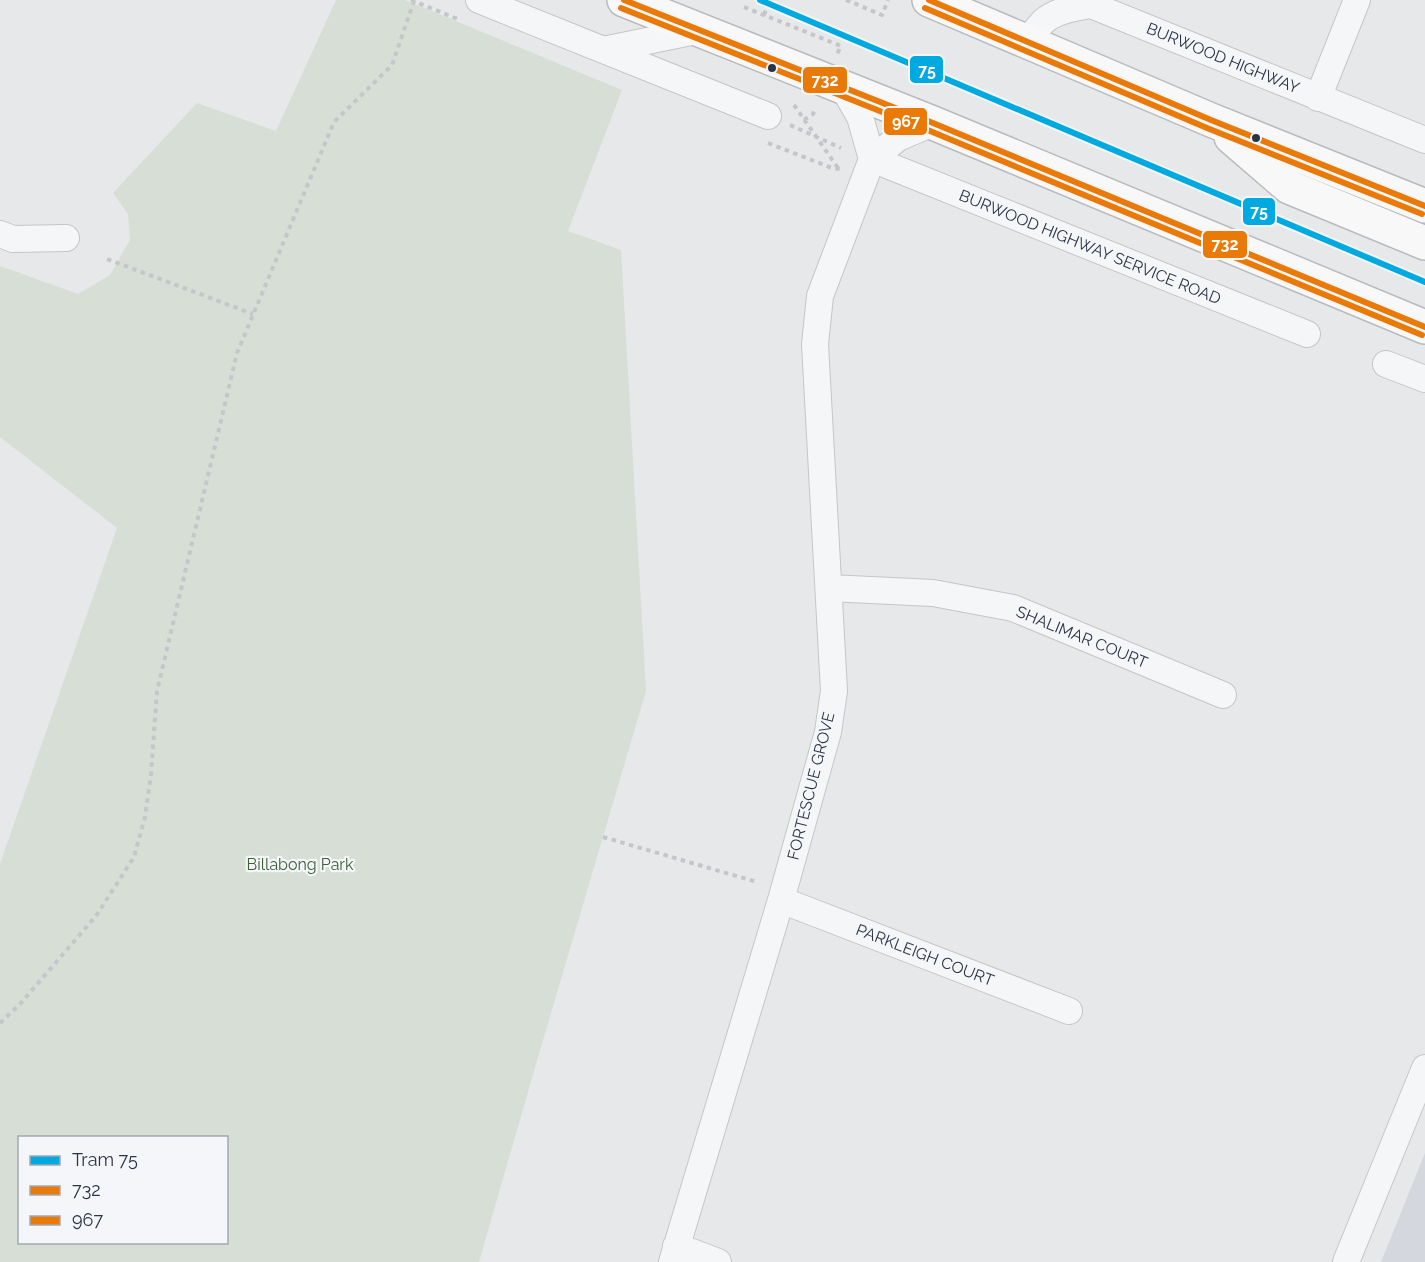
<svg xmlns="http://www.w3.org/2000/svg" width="1425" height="1262" font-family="Raleway,sans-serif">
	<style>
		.built { fill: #d4d7dd }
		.green { fill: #d6ded6; fill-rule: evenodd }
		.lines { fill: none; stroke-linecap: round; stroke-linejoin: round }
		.minor-casing { stroke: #c4c6c8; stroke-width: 28 }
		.trunk-casing { stroke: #b8bbbf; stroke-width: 36 }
		.path { stroke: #c5c6ca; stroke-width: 4; stroke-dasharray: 4.5 4.5; stroke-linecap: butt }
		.minor { stroke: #f5f6f7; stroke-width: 26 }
		.trunk { stroke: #f8f8f8; stroke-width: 33 }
		.bus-1-casing { stroke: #f4f6f9; stroke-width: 10 }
		.bus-2-casing { stroke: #f4f6f9; stroke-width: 10 }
		.bus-1 { stroke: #ea7a07; stroke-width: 6 }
		.bus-2 { stroke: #ea7a07; stroke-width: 6 }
		.tram-1-casing { stroke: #f4f6f9; stroke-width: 10 }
		.tram-1 { stroke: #00a9e0; stroke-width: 6 }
		.bus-dot { fill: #2b3445; stroke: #f4f6f9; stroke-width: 2 }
		.labels { text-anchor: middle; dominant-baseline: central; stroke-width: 4.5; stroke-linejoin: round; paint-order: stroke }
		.street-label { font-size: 16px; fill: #2b3445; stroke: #f4f6f9 }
		.park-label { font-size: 16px; fill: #3f6138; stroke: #f4f6f9 }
		.line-badge { stroke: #f4f6f9; stroke-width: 2 }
		.badge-label { font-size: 16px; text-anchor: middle; font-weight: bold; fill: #fff }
	</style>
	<rect width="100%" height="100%" fill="#e6e8ea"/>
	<!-- built -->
	<path class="built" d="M1425 1153V1262H1381Z"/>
	<!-- green -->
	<path class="green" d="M336 0H405L622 90 568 231 621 250 646 691 536 1064 479 1262H0V864L117 528 0 437V266L78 294 110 275 130 240 128 214 113 193 197 103 276 131ZM20 1138H226V1242H20Z"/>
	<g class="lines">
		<!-- minor casing -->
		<g class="minor-casing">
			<path id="minor" d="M479 0 768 116
				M1027 41C1033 34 1038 27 1044 21 1057 10 1075 8 1091 5L1425 140
				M603 50 701 30
				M843 87 860 117 872 159
				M1318 98 1357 0
				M872 159 1307 334
				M0 234 13 239 66 238
				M1386 364 1425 379
				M829 588 933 593 1013 608 1223 695
				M781 900 1069 1011
				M676 1246 718 1262
				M672 1262 781 900 828 732 834 691 815 344 820 296 872 159 898 138 933 123
				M1346 1262 1425 1068"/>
		</g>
		<!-- trunk casing -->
		<g class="trunk-casing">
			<path id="trunk" d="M624 0 933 123 1425 327
				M929 0 1211 120 1425 206
				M1231 137 1289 187 1425 243"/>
		</g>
		<!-- path -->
		<path class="path" d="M411 0 460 20
			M846 0 882 15 888 0
			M744 7 841 46 837 54
			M764 15 770 0
			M794 105 838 168
			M804 120 813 114 816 108
			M790 125 841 148
			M768 143 832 168 840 169
			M107 259 253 314
			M603 837 757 882
			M0 1023 20 1004 96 916 134 857 145 817 151 774 157 691 237 353 334 122 392 65 414 1"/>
		<!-- minor -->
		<use href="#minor" class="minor"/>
		<!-- trunk -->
		<use href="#trunk" class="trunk"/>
		<!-- bus-1 casing -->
		<g class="bus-1-casing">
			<path id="bus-1" d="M624 0 933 123 1425 327
				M929 0 1211 120 1425 206"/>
		</g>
		<!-- bus-2 casing -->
		<g class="bus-2-casing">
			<path id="bus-2" d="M621 8 930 131 1422 335
				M925 8 1207 128 1422 214"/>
		</g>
		<!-- bus-1 -->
		<use href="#bus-1" class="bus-1"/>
		<!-- bus-2 -->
		<use href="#bus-2" class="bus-2"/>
		<!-- tram-1 casing -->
		<g class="tram-1-casing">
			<path id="tram-1" d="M760 0C982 92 1203 188 1425 282"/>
		</g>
		<!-- tram-1 -->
		<use href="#tram-1" class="tram-1"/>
	</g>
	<!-- markers -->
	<g class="bus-dot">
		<circle cx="772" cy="68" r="5"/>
		<circle cx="1256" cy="138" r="5"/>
	</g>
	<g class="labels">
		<!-- street labels -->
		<g class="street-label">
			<text transform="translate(1223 58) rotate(22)">BURWOOD HIGHWAY</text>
			<text transform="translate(1090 247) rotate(22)">BURWOOD HIGHWAY SERVICE ROAD</text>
			<text transform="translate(1082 637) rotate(22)">SHALIMAR COURT</text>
			<text transform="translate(811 786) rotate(-76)">FORTESCUE GROVE</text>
			<text transform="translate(925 955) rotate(21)">PARKLEIGH COURT</text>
		</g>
		<!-- park labels -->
		<g class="park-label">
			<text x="300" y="864">Billabong Park</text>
		</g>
	</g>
	<g class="line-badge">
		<rect x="909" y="55" width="35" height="29" rx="6" fill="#00a9e0"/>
		<rect x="802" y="66" width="46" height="28" rx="6" fill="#ea7a07"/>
		<rect x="883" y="107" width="45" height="29" rx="6" fill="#ea7a07"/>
		<rect x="1242" y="197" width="34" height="29" rx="6" fill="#00a9e0"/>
		<rect x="1202" y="230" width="46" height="29" rx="6" fill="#ea7a07"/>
	</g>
	<g class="badge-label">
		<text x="927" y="76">75</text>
		<text x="825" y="86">732</text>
		<text x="906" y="127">967</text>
		<text x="1259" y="217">75</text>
		<text x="1225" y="250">732</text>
	</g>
	<!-- legend -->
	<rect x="18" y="1136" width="210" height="108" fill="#f4f6f9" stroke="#a4a8b1" stroke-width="1.5"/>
	<rect x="30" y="1156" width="30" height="9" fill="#00a9e0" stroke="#a4a8b1" stroke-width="1.5"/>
	<text x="72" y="1166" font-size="18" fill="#2b3445">Tram 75</text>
	<rect x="30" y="1186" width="30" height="9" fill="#ea7a07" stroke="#a4a8b1" stroke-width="1.5"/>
	<text x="72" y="1196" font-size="18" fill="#2b3445">732</text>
	<rect x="30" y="1216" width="30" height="9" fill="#ea7a07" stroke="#a4a8b1" stroke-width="1.5"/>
	<text x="72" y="1226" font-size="18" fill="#2b3445">967</text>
</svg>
